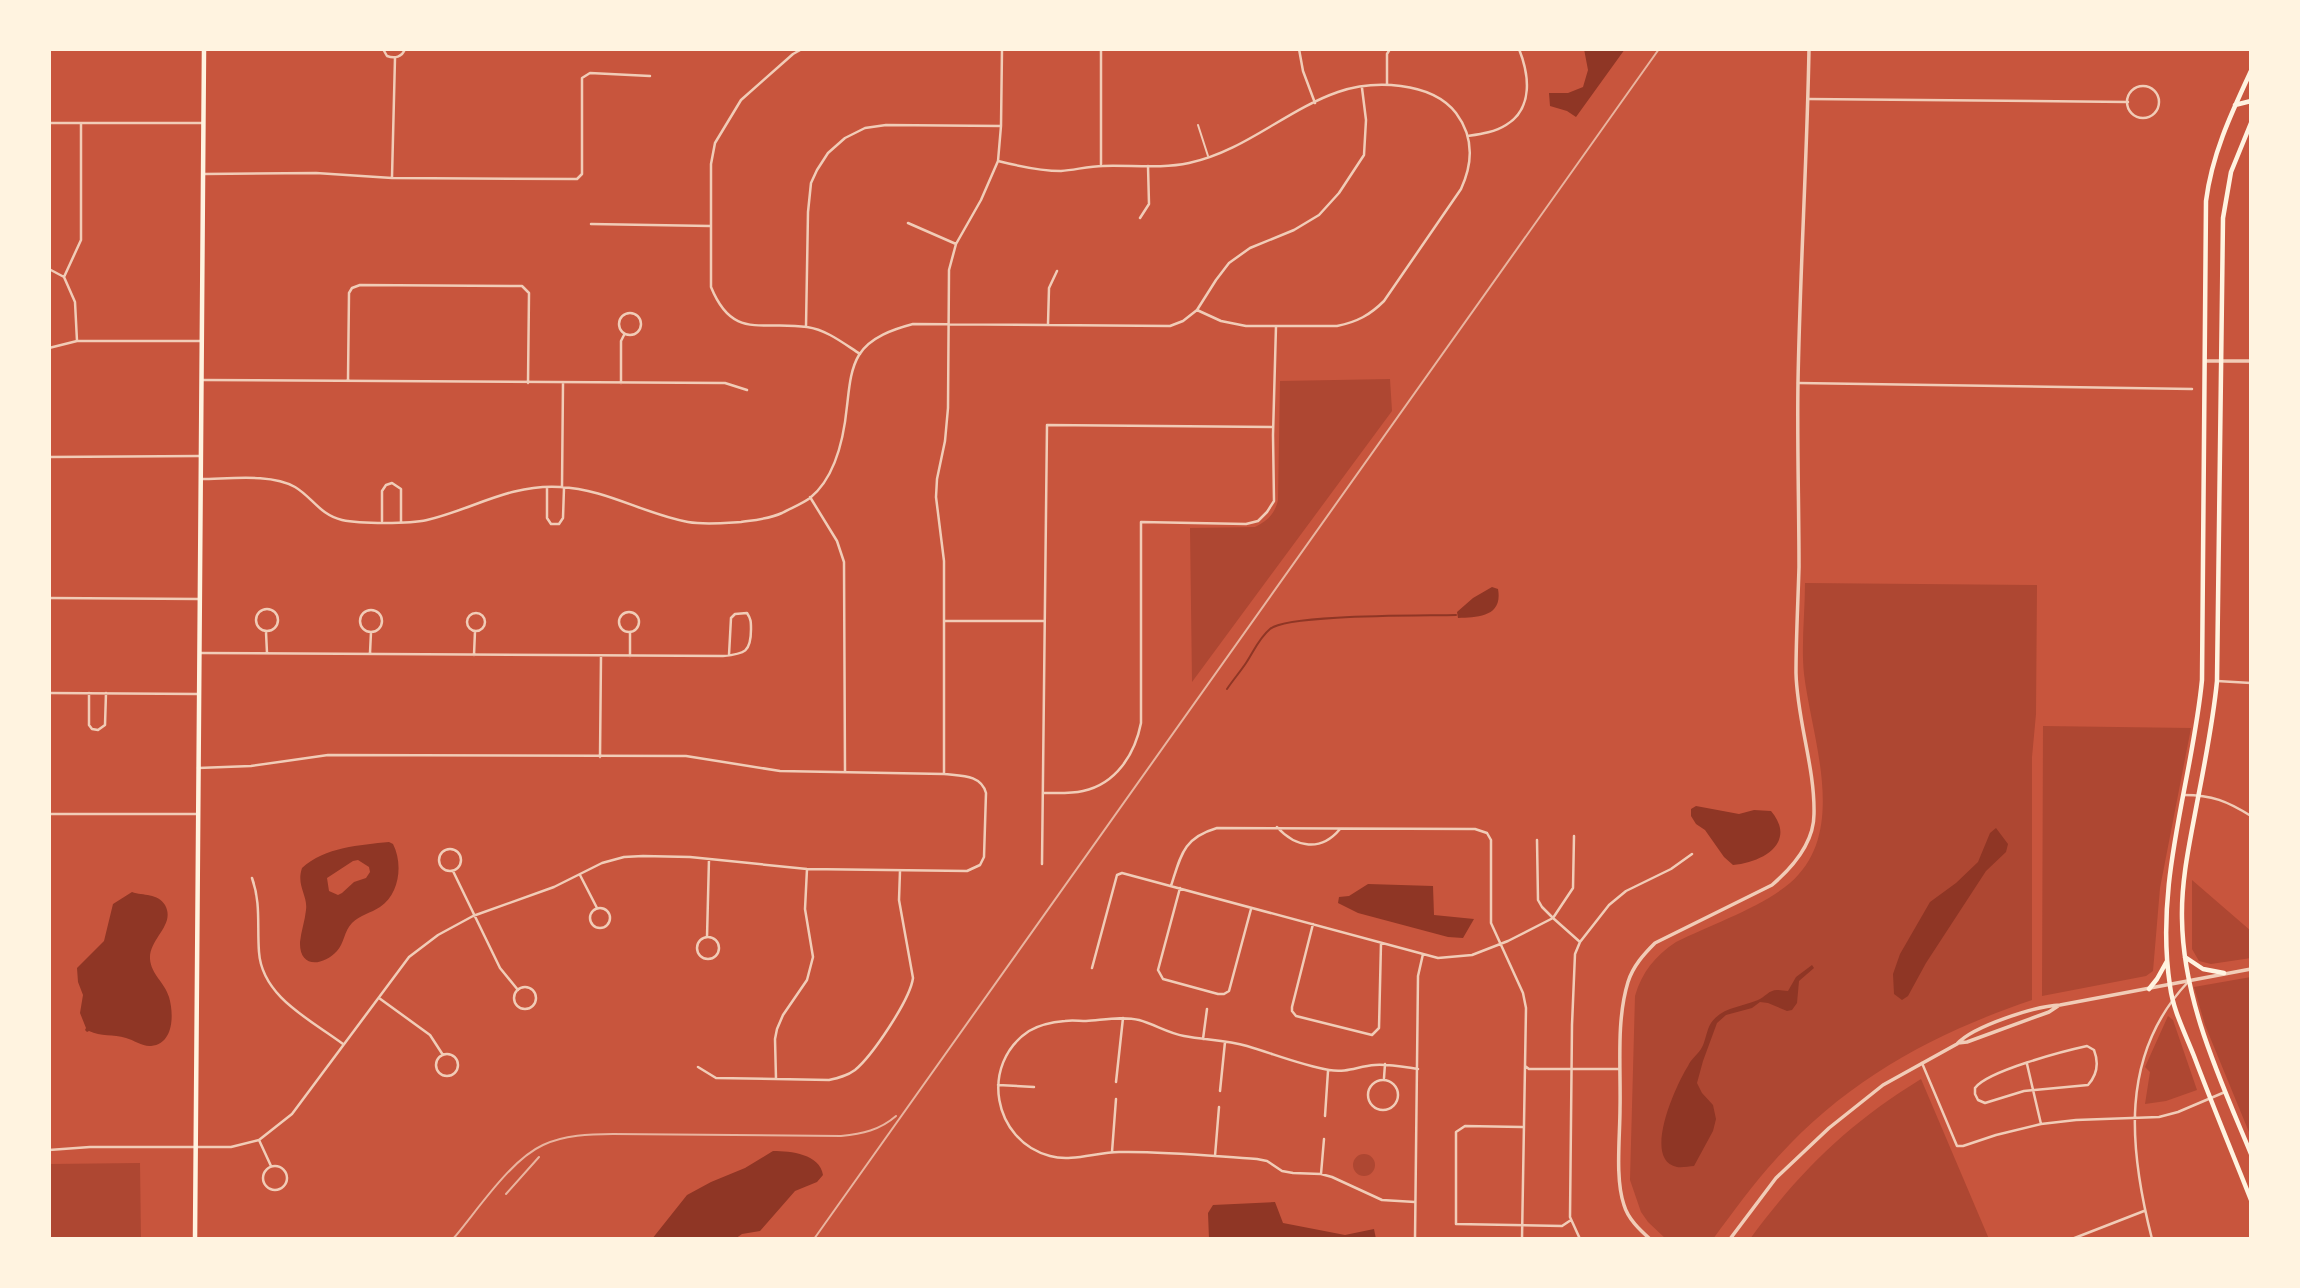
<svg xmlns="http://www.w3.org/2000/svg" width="2300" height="1288" font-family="'Nunito Sans',sans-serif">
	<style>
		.green { fill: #ae4732 }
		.water { fill: #8f3625; fill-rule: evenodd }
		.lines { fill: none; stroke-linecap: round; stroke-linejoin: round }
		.stream { stroke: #8f3625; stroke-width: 2 }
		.service { stroke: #f1ccb7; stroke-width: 2 }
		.minor { stroke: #f1ccb7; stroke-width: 2.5 }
		.tertiary { stroke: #f1ccb7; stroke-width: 3.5 }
		.secondary { stroke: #fff3e0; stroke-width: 4.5 }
		.rail { stroke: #e9b49f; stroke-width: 2 }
	</style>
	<rect width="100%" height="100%" fill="#c8553d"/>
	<!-- green -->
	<path class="green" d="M1390 379 1392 411 1192 682 1190 528 1255 527C1267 521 1275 514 1278 500L1280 381Z
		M1805 583 2037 585 2036 714 2032 757V1000C1932 1034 1847 1080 1776 1159 1753 1184 1733 1212 1713 1239H1666L1648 1222 1641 1212 1630 1180 1635 996C1642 972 1655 956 1676 942 1710 925 1762 907 1790 883 1849 832 1812 740 1804 674 1801 645 1805 613 1805 583Z
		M2043 726 2191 728 2160 888 2153 971 2146 976 2042 996Z
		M2192 880 2251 931V958L2211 964 2199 961 2192 949Z
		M2251 977V1137L2205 1025 2194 987Z
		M2168 1016 2173 1020 2197 1090 2166 1101 2145 1104 2150 1072 2145 1067Z
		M1921 1079 1989 1239H1750C1801 1170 1848 1124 1921 1079Z
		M1353 1165a11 11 0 1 1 22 0a11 11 0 1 1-22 0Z
		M140 1163 141 1239H49V1164Z"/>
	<!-- water -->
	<path class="water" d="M1584 49H1625L1576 117 1567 111 1550 106 1549 93H1568L1583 87 1588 70Z
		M1492 587 1498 589C1503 617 1478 617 1458 618L1457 612 1473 598Z
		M1696 806 1739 814 1754 810 1771 811C1797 842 1764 862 1733 865L1724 857 1705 830 1696 824 1691 816V809Z
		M1996 828 2008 844 2006 852 1986 871 1926 963 1908 996 1902 1000 1894 994 1893 974 1900 954 1930 902 1956 883 1978 862 1990 833Z
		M389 842 393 844C403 863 400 894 380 907 371 913 360 915 352 923 344 931 344 944 337 951 323 966 299 969 300 942 301 931 305 921 306 910 308 895 296 886 302 868 325 847 360 845 389 842ZM358 860 369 867 370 872 366 878 354 882 342 893 338 895 329 891 327 878 353 861Z
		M1368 884 1433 886 1434 915 1474 919 1463 938 1448 937 1358 913 1338 903 1339 897 1349 896Z
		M132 892C143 896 158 893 165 905 176 925 149 938 150 959 151 974 165 983 169 997 174 1014 174 1044 151 1046 143 1047 134 1040 126 1038 113 1034 101 1037 89 1031L87 1032 85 1030 86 1028 80 1013 83 995 78 982 77 968 104 941 113 904Z
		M1812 965 1814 968 1799 981 1797 1003 1792 1010 1787 1011 1768 1003 1760 1002 1752 1008 1726 1015 1717 1023 1703 1061 1697 1083 1702 1093 1713 1105 1716 1119 1713 1131 1694 1166C1689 1166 1682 1168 1677 1167 1641 1160 1677 1083 1688 1066 1691 1059 1697 1055 1701 1049 1706 1041 1706 1031 1711 1023 1722 1007 1742 1007 1758 1000 1765 997 1769 990 1777 990 1781 990 1784 991 1788 991L1796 977Z
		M773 1151C791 1151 820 1154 823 1175L817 1182 795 1191 760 1231 742 1234 735 1239H652L687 1195 711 1182 745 1168Z
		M1275 1202 1283 1223 1345 1235 1374 1229 1376 1239H1209L1208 1213 1213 1205Z"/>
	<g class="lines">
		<!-- stream -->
		<path class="stream" d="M1227 689C1233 680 1240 672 1246 663 1254 651 1259 638 1270 629 1288 614 1426 616 1456 615"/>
		<!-- service -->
		<path class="service" d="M1198 125 1208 156"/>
		<!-- minor -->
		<path class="minor" d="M238 49H244
			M383 49 387 56C395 59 402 57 405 49
			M802 49 793 54 741 100 715 143 711 164V287C733 341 762 320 807 327 827 330 843 343 860 354
			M1299 49 1303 71 1315 103
			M1387 84V54L1390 49
			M2127 102a16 16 0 1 1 32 0a16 16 0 1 1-32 0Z
			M1808 99 2128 102
			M49 123H203
			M1468 136C1481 134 1495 132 1506 125 1534 108 1529 74 1519 49
			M998 161C1018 166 1040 171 1061 171 1075 170 1089 166 1103 166 1131 165 1161 169 1189 163 1245 151 1286 110 1338 92 1373 80 1431 81 1456 113 1474 137 1473 163 1461 189L1384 301C1370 315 1357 322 1337 326H1246L1221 321 1197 310
			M1101 165V49
			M203 174 316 173 392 178 577 179 582 174V78L590 73 650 76
			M392 177 395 58
			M1140 218 1149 204 1148 166
			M908 223 956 244
			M591 224 710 226
			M49 269 64 277 75 302 77 341
			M64 277 81 240V123
			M619 324a11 11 0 1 1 22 0a11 11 0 1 1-22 0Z
			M1048 324 1049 288 1057 271
			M806 327 808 212 811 183 817 170 828 153 845 138 865 128 886 125 1001 126
			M49 348 77 341H201
			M202 380 725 383 747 390
			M348 380 349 293 352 288 360 285 522 286 529 293 528 383
			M621 383V341L624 335
			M1798 383 2192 389
			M49 457 200 456
			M201 479C228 479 271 473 295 487 312 497 320 515 342 520 360 524 410 524 427 520 474 509 509 484 560 487 606 489 644 514 688 522 705 525 724 523 741 522 755 520 769 519 782 513 791 508 802 504 810 498 836 477 844 437 847 406 849 390 850 370 859 355 870 337 894 329 913 324L1170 326 1183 321 1197 310 1216 280 1229 263 1250 248 1294 230 1319 215 1339 193 1364 155 1366 120 1362 88
			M547 487V518L551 524H559L563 518 564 488
			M562 487 563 383
			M810 497 837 541 844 562 845 771
			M382 521V491L386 485 392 483 401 489V522
			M49 598 199 599
			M256 620a11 11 0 1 1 22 0a11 11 0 1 1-22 0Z
			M360 621a11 11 0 1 1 22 0a11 11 0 1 1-22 0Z
			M619 622a10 10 0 1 1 20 0a10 10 0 1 1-20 0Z
			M467 622a9 9 0 1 1 18 0a9 9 0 1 1-18 0Z
			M945 621H1043
			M266 632 267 653
			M630 632V656
			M201 653 723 656C745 654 751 652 751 629 751 622 751 619 747 613L735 614 731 618 729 655
			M370 653 371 632
			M474 655 475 631
			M2217 681 2251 683
			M49 693 198 694
			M89 693V725L92 729 98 730 105 725 106 693
			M600 757 601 656
			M944 774V561L936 497 937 479 945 441 948 408 949 270 956 244 981 200 998 161 1001 126 1002 49
			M1044 793C1056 793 1070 794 1083 791 1116 784 1135 754 1141 723V522L1246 524 1258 521 1267 512 1274 501 1273 435 1276 326
			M2184 795C2212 795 2227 801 2251 816
			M49 814H197
			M1277 827C1296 848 1321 852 1340 829
			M1574 836 1573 888 1553 918 1580 942 1575 954 1572 1025 1570 1217 1580 1239
			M439 860a11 11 0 1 1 22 0a11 11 0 1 1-22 0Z
			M1042 864 1047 425 1273 427
			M453 871 500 968 518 990
			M580 875 597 908
			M252 878C261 903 257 926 259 952 262 997 311 1020 343 1044
			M1171 886C1181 855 1183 838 1217 828L1475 829 1487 833 1491 840V923L1523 993 1526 1008 1522 1239
			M1180 888 1158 970 1163 979 1218 994H1224L1229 991 1251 909
			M590 918a10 10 0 1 1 20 0a10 10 0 1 1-20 0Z
			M1313 924 1292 1007V1011L1296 1016 1372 1035 1379 1028 1381 943
			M707 937 709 859
			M697 948a11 11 0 1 1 22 0a11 11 0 1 1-22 0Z
			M1580 942 1609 905 1626 891 1671 869 1692 854
			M1092 968 1117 875 1122 873 1438 958 1472 955 1508 941 1553 918 1542 907 1538 900 1537 840
			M514 998a11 11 0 1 1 22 0a11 11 0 1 1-22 0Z
			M379 998 430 1035 443 1055
			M1203 1039 1207 1009
			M2087 1046 2094 1050C2099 1063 2097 1075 2088 1085L2024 1091 1985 1103 1978 1100 1975 1094V1088C1987 1071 2064 1051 2087 1046Z
			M436 1065a11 11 0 1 1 22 0a11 11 0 1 1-22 0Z
			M1922 1063 1957 1146H1963L1996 1135 2041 1124 2076 1120 2159 1117 2178 1112 2225 1092
			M2027 1064 2041 1124
			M1525 1066 1529 1069H1619
			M698 1067 716 1078 829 1080C838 1078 847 1076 855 1070 872 1056 910 1000 913 978L899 900 900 871
			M1384 1078 1385 1064
			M776 1079 775 1039 777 1029 783 1015 807 980 813 957 805 909 807 869
			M1368 1095a15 15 0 1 1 30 0a15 15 0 1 1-30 0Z
			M1116 1082 1123 1018
			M998 1085 1034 1087
			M1220 1091 1225 1042
			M1325 1116 1328 1071
			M1522 1127 1465 1126 1456 1132V1224L1562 1226 1571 1220
			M259 1140 271 1166
			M49 1150 90 1147H231L259 1140 292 1114 409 957 438 935 473 916 554 887 602 863 624 857 643 856 690 857 807 869 967 871 980 865 984 857 986 793C981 774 960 776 944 774L780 771 686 756 328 755 251 766 198 768
			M1112 1152 1116 1099
			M1215 1156 1219 1107
			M263 1178a12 12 0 1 1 24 0a12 12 0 1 1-24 0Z
			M1321 1174 1324 1139
			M1415 1202 1382 1200 1332 1177 1321 1174 1293 1173 1282 1171 1267 1161 1257 1159C1211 1156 1165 1151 1119 1152 1097 1152 1072 1162 1050 1156 993 1141 979 1064 1029 1031 1039 1025 1053 1022 1065 1021 1072 1020 1079 1021 1086 1021 1103 1020 1122 1016 1139 1020 1154 1024 1168 1033 1184 1036 1205 1040 1226 1040 1247 1046 1274 1054 1301 1065 1329 1070 1348 1073 1358 1066 1375 1065 1389 1064 1404 1067 1418 1069
			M1415 1239 1418 976 1423 954
			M2072 1239 2144 1211
			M2152 1239C2129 1149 2119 1055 2188 982"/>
		<!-- tertiary -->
		<path class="tertiary" d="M2205 361H2251
			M1958 1043 1967 1042 2049 1012 2058 1006
			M1650 1239C1640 1230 1628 1219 1624 1205 1615 1179 1620 1137 1620 1109 1621 1068 1616 1021 1628 982 1633 966 1644 954 1655 943L1772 885C1793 867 1814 843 1814 814 1815 767 1797 720 1796 673 1796 638 1798 602 1799 567 1799 505 1797 444 1798 382 1800 271 1807 160 1809 49
			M1730 1239 1776 1178 1829 1128 1883 1085 1957 1044C1973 1026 2036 1006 2060 1005L2251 969"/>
		<!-- secondary -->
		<path class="secondary" d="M2251 71C2231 114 2212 154 2206 201L2202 680C2192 783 2154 881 2170 986 2173 1010 2185 1033 2194 1056 2212 1104 2232 1152 2251 1200
			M2235 105 2251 101
			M2251 123 2231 172 2223 218 2217 681C2213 722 2205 762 2197 803 2190 841 2181 880 2182 919 2183 1001 2220 1079 2251 1154
			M2185 957 2203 969 2224 973
			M2149 989 2157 979 2167 961
			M195 1239 204 49"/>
		<!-- rail -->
		<path class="rail" d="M506 1194 539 1157
			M453 1239C477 1211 510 1160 543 1145 564 1135 590 1134 613 1134L841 1136C862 1134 880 1130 896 1116
			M814 1239 1659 49"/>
	</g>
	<!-- border -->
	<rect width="2300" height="1288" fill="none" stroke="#fff3e0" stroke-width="102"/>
</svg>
